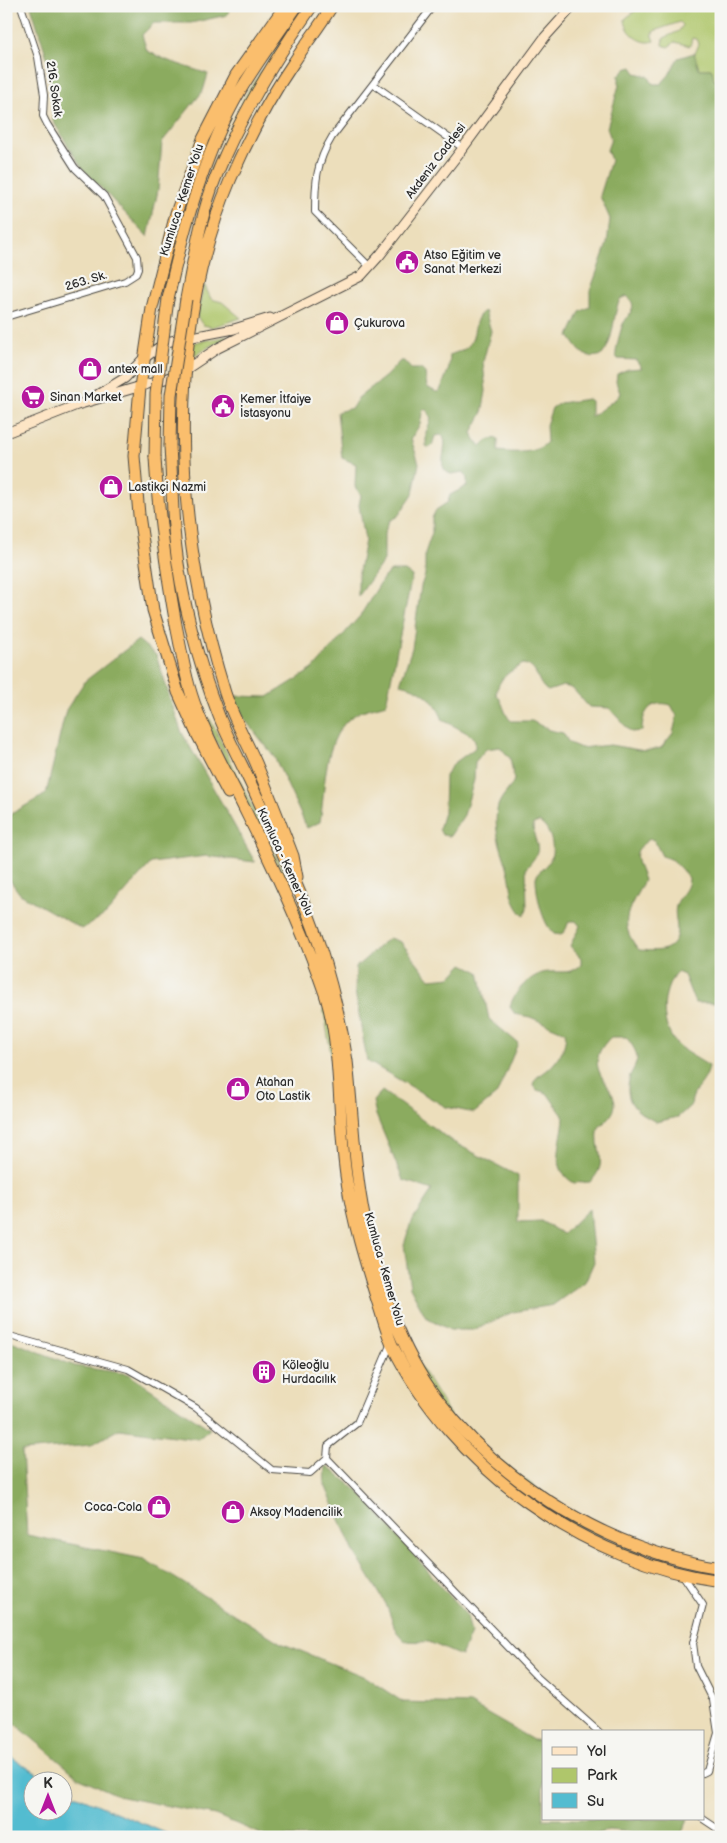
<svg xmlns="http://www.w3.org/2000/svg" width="727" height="1843" font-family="'Balsamiq Sans',sans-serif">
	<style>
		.green { fill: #afc66b; stroke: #6d784b }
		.forest { fill: #8bab5f; stroke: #5b6b45; fill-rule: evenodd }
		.water { fill: #53bcd0; stroke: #3f747e }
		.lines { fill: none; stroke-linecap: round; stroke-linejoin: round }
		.street-casing { stroke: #484641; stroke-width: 8 }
		.secondary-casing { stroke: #484641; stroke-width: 11 }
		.highway-casing { stroke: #484641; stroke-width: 13 }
		.street { stroke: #fff; stroke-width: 6 }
		.secondary { stroke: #fde5c5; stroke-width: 9 }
		.highway { stroke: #fabe6d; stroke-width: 11 }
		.highway-bridge-casing { stroke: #484641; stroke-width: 13; stroke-linecap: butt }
		.highway-bridge { stroke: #fabe6d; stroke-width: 11 }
		.labels { text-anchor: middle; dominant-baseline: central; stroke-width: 4.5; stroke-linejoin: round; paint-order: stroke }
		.street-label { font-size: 12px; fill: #2b2b2b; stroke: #f6f6f2 }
		.poi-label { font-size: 12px; fill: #2b2b2b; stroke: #f6f6f2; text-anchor: start }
	</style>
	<rect width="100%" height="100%" fill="#f6f6f2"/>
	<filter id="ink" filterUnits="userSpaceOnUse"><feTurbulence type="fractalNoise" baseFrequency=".02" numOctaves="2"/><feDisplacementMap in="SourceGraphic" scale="10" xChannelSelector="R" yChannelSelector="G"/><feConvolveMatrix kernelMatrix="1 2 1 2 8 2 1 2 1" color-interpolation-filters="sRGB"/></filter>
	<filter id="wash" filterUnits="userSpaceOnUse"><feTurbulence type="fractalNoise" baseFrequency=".0096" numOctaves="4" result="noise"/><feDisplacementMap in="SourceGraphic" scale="20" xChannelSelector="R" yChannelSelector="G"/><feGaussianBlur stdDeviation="1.12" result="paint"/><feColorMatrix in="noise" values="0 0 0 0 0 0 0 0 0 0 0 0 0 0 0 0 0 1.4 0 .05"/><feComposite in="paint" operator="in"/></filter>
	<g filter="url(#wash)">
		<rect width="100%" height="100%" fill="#ecdebb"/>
		<!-- green -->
		<path class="green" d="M303 6H307L212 174H209L244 98Z
			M641 6H721V82L714 80 711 69H699L694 56 699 44 697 39 692 38 690 46 675 42 668 47 663 45 664 38 679 31 683 25 680 22 654 31 652 36 654 41C642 46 625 32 625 19Z
			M204 284 211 299 222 302 241 318 212 327 203 325 197 317Z
			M229 336 231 338 210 346 190 359 192 343Z
			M210 719 293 891 316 949 339 1032 349 1143 390 1317 461 1433 604 1537 643 1555 683 1567 721 1573V1576L642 1558 545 1509 507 1480 457 1435 431 1401 395 1340 360 1231 314 951 291 892 206 720Z"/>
		<!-- forest -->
		<path class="forest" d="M31 6H232L227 15 191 23H154L142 35 147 51 169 61 208 74 203 91 162 142 158 190 148 237 82 168 53 121 49 64Z
			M694 53 699 69H712L714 80 721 82V1003H695L684 975 677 972C660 992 659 1029 680 1047 688 1054 700 1060 709 1066 707 1084 692 1088 691 1105L678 1117 656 1122C635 1111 623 1102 630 1076 632 1071 637 1064 637 1058 637 1051 630 1042 626 1037H611C567 1079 647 1091 599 1127 593 1150 611 1162 590 1182L574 1183C548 1168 563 1141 564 1117L547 1093 537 1090 533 1085C535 1076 540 1076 546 1071 557 1063 568 1045 565 1032L530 1017 515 1014 510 1007C513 992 532 973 548 972 561 971 570 975 581 965V958L570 946 580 926 576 921H569L566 929 561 935 554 934C542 923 536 894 536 877 540 869 548 865 551 858 555 845 550 829 539 822L533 824C533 847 547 846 526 868L527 909 524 916C509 900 513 888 508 870 502 849 492 829 498 806 501 796 510 790 514 780L510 758 500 747 486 749 475 762 474 780 464 815 450 836 442 835 439 829 444 812 445 776 453 764 475 748V740L469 734 443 720C435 699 421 688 400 684L412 648 421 586 425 575V553L432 533V518L436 510 448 502 450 495 467 486V479L464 472 451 474C433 468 451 446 442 435L435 436 432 446 429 448 426 446V433L431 419 428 411 423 409 420 424 411 439 419 463 413 494 398 516 389 521 384 534V560L358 597V576L365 540 359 505 361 495 355 487 356 464 342 458 337 412 352 408 358 398 386 376 400 361H404L411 369H421L425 373 427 387 436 392 440 391 449 368 450 355C456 352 464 351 468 346 478 336 471 318 485 311L491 331 483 362 486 391 482 414 472 432 475 441 481 446C486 441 490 437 498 439V451C513 453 537 454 547 442L546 425 552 408 560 403 588 399 591 401V417L618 397 620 393 616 382 617 374 628 369 642 368 636 360 618 359 616 356C615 351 621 328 623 324 629 313 639 307 627 296L620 299C612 316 615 340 602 355 583 361 579 349 569 336L580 312 590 307V291L607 244 610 219 600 196 611 160 607 150 611 139 607 128 619 85V75L625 69 632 67 636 73 648 76 653 84H661L669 75 678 58ZM523 664C540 667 535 683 548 691L563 686 568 687 573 689 589 707 609 708 631 732 642 731C642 713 650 699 671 705L677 716 673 733 661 748 645 751 610 745 581 748 569 743 563 733 549 730 532 721H511C503 713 504 702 496 694 499 677 509 672 523 664ZM650 839 654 840 662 856 673 860 689 878C689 891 679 895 676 906 674 914 677 922 677 930 676 954 656 951 639 950 615 921 631 908 644 880 637 861 629 852 650 839Z
			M391 571H405L412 576 386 704C377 707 364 709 356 714 322 734 326 788 320 822L307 828 274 756 237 710 236 696 268 697 313 669 360 616 384 577Z
			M138 640 156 655 181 731 255 862 206 856 151 863 106 914 82 929 20 894 6 875V821L11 814 46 794 66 710 85 681Z
			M389 938 401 942 430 979 451 977 463 964 479 972 489 1019 518 1043 497 1094 474 1113 446 1107 367 1061 355 991 356 967Z
			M382 1091 453 1142 518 1176V1222L541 1221 563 1234 589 1209 594 1262 585 1282 553 1305 513 1312 473 1330H450L426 1317 410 1287 404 1245 411 1222 432 1190 403 1180 376 1115 373 1101Z
			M6 1339 75 1366 128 1374 210 1429 198 1439 119 1429 91 1445 22 1451 27 1535 144 1559 281 1643 365 1677 403 1702 470 1704 533 1740 543 1741V1819H688L680 1837 608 1830 589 1837H268L215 1815 122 1797 78 1777 6 1716Z
			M326 1465 361 1494 467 1616 471 1633 461 1656 429 1642 405 1641 396 1631 386 1604 353 1550 325 1485Z"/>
		<!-- water -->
		<path class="water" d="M6 1754 47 1780H32V1810H62L63 1790 175 1837H6Z"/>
	</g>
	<g filter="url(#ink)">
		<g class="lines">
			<!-- street casing -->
			<g class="street-casing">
				<path id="street" d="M373 84 463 148
					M370 267 315 212C315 183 316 163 332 137L433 6
					M6 317 125 281 136 274 138 269 137 257 104 196 75 168 47 124 43 116 44 95 38 57 21 6
					M6 1335 128 1369 196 1408 272 1470 310 1473 327 1458 537 1677 599 1732
					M327 1458 328 1446 357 1423 391 1343
					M682 1574 703 1605 693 1643 696 1666 713 1700 718 1733 707 1771 703 1773
					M703 1819 721 1831"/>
			</g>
			<!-- secondary casing -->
			<g class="secondary-casing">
				<path id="secondary" d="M97 395 125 378 143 359 166 342 234 329 270 318
					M6 433 77 405 165 379 185 370 218 348 361 276 380 255 463 148 545 37 573 6"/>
			</g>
			<!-- highway casing -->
			<g class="highway-casing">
				<path id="highway" d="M168 299C183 230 204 153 240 91 257 62 278 34 297 6
					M186 299C194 257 201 213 217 174 241 114 275 59 312 6
					M170 446C172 477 172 509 175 540 181 598 198 662 219 716 230 743 244 768 256 795 278 843 302 893 319 944 331 982 341 1021 347 1061 353 1114 354 1169 365 1221 377 1282 400 1350 438 1400 504 1487 614 1552 721 1568
					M155 457C158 514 166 569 176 625 182 653 186 683 197 710 211 746 230 779 247 814 276 872 304 932 325 994 343 1049 337 1123 347 1182 353 1222 365 1261 377 1300 382 1315 386 1331 392 1345 452 1468 585 1563 721 1581
					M228 793 196 732 178 692 153 610 139 515 134 456 140 387 152 308 176 213 203 139 236 75 285 6
					M297 877 293 856C281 825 269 794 256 763 246 740 233 718 225 693 174 529 163 338 231 178 248 139 270 97 294 62 306 43 320 26 332 6"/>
			</g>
			<!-- street -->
			<use href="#street" class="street"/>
			<!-- secondary -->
			<use href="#secondary" class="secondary"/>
			<!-- highway -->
			<use href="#highway" class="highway"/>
			<!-- highway-bridge casing -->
			<g class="highway-bridge-casing">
				<path id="highway-bridge" d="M170 446 171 395 186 299
					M155 457 156 394 168 299"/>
			</g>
			<!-- highway-bridge -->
			<use href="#highway-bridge" class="highway-bridge"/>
		</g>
	</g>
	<!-- icons -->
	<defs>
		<g id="civic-disc" transform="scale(1.25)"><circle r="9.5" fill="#b5179e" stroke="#f6f6f2"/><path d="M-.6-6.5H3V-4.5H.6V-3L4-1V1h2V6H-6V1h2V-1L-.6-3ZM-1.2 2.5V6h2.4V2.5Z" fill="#fff"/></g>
		<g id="shop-disc" transform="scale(1.25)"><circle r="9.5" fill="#b5179e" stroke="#f6f6f2"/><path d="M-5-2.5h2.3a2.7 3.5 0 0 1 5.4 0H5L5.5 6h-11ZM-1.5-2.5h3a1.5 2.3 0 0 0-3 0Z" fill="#fff"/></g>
		<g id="supermarket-disc" transform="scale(1.25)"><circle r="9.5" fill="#b5179e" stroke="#f6f6f2"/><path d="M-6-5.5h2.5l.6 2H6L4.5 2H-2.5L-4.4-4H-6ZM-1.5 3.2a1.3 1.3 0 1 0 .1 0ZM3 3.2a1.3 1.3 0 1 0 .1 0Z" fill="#fff"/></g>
		<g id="building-disc" transform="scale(1.25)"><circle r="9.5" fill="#b5179e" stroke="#f6f6f2"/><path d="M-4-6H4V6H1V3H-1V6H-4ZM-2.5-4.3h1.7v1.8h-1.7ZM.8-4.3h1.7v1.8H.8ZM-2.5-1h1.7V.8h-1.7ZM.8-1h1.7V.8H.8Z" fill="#fff"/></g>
	</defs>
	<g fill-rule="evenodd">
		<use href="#civic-disc" x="407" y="262"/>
		<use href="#shop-disc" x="337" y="323"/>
		<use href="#shop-disc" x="90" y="369"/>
		<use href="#supermarket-disc" x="33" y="397"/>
		<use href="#civic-disc" x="223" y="406"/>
		<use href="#shop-disc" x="111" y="487"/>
		<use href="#shop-disc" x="238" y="1089"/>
		<use href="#building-disc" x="264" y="1372"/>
		<use href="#shop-disc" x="159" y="1507"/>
		<use href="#shop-disc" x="233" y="1512"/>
	</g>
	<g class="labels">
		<!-- street labels -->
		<g class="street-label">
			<text transform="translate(54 89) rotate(82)">216. Sokak</text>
			<text transform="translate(436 161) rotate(-53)">Akdeniz Caddesi</text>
			<text transform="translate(182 200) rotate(-72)">Kumluca - Kemer Yolu</text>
			<text transform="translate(86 281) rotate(-17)">263. Sk.</text>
			<text transform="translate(285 862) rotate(65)">Kumluca - Kemer Yolu</text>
			<text transform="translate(384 1269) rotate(74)">Kumluca - Kemer Yolu</text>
		</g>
		<!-- poi labels -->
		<g class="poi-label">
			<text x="424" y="255">Atso Eğitim ve<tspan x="424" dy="14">Sanat Merkezi</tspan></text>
			<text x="354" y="323">Çukurova</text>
			<text x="108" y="369">antex mall</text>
			<text x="50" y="397">Sinan Market</text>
			<text x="240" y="399">Kemer İtfaiye<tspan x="240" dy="14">İstasyonu</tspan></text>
			<text x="128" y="487">Lastikçi Nazmi</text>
			<text x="256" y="1082">Atahan<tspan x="256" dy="14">Oto Lastik</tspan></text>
			<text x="282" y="1365">Köleoğlu<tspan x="282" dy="14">Hurdacılık</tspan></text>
			<text x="142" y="1507" text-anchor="end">Coca-Cola</text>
			<text x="250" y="1512">Aksoy Madencilik</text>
		</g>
	</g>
	<!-- margin -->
	<rect width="727" height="1843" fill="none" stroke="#f6f6f2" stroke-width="25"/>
	<!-- legend -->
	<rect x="542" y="1730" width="162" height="90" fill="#f6f6f2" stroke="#a5a5a2"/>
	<rect x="552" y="1747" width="25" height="8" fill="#fde5c5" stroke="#a5a5a2"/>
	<text x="587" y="1756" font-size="15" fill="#2b2b2b">Yol</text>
	<rect x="552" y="1768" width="25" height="15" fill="#afc66b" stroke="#a5a5a2"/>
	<text x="587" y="1780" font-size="15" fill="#2b2b2b">Park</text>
	<rect x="552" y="1793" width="25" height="15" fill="#53bcd0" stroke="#a5a5a2"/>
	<text x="587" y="1806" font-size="15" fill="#2b2b2b">Su</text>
	<!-- north arrow -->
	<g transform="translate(48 1796)"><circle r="24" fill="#f6f6f2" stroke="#a5a5a2"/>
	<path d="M0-4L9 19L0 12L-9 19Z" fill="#b5179e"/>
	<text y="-8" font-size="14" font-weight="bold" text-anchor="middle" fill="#2b2b2b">K</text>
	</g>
</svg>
